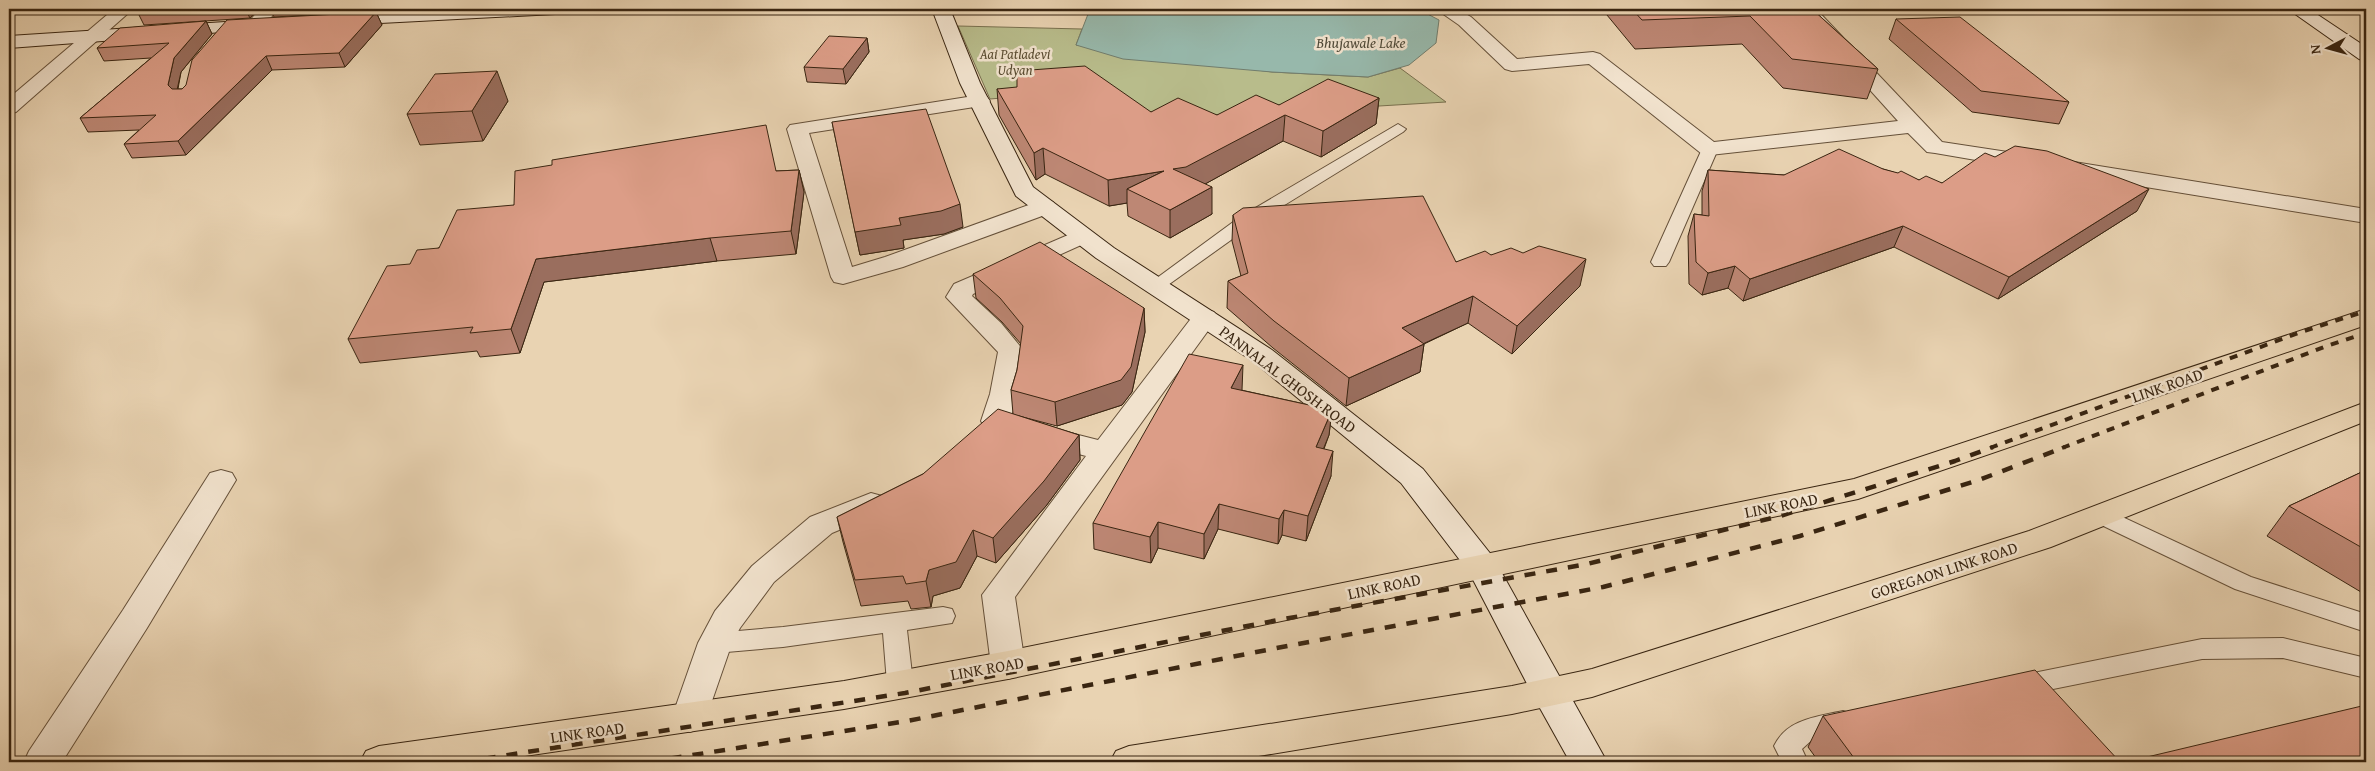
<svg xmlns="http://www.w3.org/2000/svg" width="2375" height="771" font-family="'Gentium Book Plus',serif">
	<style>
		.green { fill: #b8bc8b; stroke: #78704e }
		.water { fill: #97b8ab; stroke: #717d6d }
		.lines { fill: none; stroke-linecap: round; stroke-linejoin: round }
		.lane-casing { stroke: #655039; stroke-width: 2 }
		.street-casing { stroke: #655039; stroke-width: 2 }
		.secondary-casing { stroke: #392511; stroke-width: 2 }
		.primary-casing { stroke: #392511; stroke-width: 2 }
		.lane { fill: #f1e2cd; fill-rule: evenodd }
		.street { fill: #f1e2cd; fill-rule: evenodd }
		.secondary { fill: #f1e2cd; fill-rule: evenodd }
		.primary { fill: #e9d3b2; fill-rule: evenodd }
		.rail-far1 { stroke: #392511; stroke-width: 4; stroke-dasharray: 8 8; stroke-linecap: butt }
		.rail { stroke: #392511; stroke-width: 4.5; stroke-dasharray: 11 11; stroke-linecap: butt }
		.wall { fill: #bd8774; stroke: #392511 }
		.shaded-wall { fill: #9a6e5e; stroke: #392511 }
		.building { fill: #dc9d87; stroke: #392511 }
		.labels { text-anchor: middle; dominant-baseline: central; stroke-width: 5; stroke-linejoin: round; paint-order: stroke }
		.far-park-label { font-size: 14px; font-style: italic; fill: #594b30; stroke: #f1e2cd }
		.far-water-label { font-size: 15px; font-style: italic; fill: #504a38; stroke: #f1e2cd }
		.street-label { font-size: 16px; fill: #392511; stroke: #f1e2cd }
	</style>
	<rect width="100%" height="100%" fill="#e9d3b2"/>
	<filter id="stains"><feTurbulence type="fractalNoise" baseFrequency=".004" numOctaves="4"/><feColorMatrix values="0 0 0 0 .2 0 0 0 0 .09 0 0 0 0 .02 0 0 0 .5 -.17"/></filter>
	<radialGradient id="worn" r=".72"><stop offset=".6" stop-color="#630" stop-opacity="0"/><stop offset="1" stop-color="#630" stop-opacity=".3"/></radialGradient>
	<!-- green -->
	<path class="green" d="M958 26 1082 29 1076 45 1272 72 1368 77 1400 68 1446 102 1128 121 1086 91 990 99Z"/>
	<!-- water -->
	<path class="water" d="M1090 9H1418L1439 20 1436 43 1409 65 1368 77 1272 72 1123 59 1076 45Z"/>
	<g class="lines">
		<!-- lane casing -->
		<g class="lane-casing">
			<path id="lane" d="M1398 124 1406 129 1403 132 1252 225 1161 290H1149L1146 286 1240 217Z
				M1710 144 1718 149 1669 262 1666 266H1654L1651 262 1702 149Z
				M2101 507 2251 577 2366 614V632L2235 589 2093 521 2090 515 2093 509Z
				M943 607 952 609 955 616 952 623 907 630 913 683 909 690 900 693 891 690 887 683 883 633 783 647 715 653 706 650 703 643 706 636 715 633 783 627Z
				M2283 638 2366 658V678L2283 658 2202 659 2018 696 2009 693 2005 686 2009 679 2018 676 2202 639Z
				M1843 711 1852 714 1856 722 1852 730 1813 739 1802 749 1808 762H1782L1774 746C1787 719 1816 717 1843 711Z"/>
		</g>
		<!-- street casing -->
		<g class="street-casing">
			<path id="street" d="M114 9H133L16 112 9 114V98Z
				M260 9H278L261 29H249L246 25Z
				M339 9H358C351 19 345 27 333 24L330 20Z
				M1436 9H1457L1471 17 1517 59 1593 52 1600 54 1714 142 1898 121 1797 9H1816L1942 142 2034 156 2042 158 2045 163 2042 168 2034 170 1935 153 1927 152 1908 133 1710 155 1702 154 1589 64 1512 71 1505 69 1459 25Z
				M980 95 987 97 990 101 987 105 809 133 852 267 885 257 1037 202 1045 200 1053 202 1056 207 1053 212 903 267 843 284 834 282 831 277 787 129 790 125Z
				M2074 162 2366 209V223L2066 174 2063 169 2066 164Z
				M1082 229 1090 231 1094 236 1090 241 973 294 972 296 1001 323 1024 351C1021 376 1019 405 1005 428L995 430 985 428 981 421 990 394 998 352 946 297 954 284Z
				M1205 309 1214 312 1218 317 1015 597 1025 665 1020 675 1008 679 996 675 991 665 982 595 1086 456 1033 442 1029 435 1033 428 1043 426 1098 440 1196 312Z
				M221 470 232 473 236 480 147 628 62 762H24L29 751 123 610 210 473Z
				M871 493 882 496 886 504 882 512 832 533 774 582 740 628 732 643 703 727 690 732 677 727 672 717 698 643 715 611 752 566 810 517Z"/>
		</g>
		<!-- secondary casing -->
		<g class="secondary-casing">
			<path id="secondary" d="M455 9H564L561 13 555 14 342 25 336 24 333 20 336 16 342 15Z
				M932 9H950L980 83 1033 187 1114 248 1272 350 1423 469 1493 557 1607 762H1570L1536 701 1469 572 1401 483 1254 362 1096 258 1016 196 960 83Z
				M2288 9H2309L2366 47V61L2359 59Z
				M257 20 263 21 266 25 263 29 9 48V36Z"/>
		</g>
		<!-- primary casing -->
		<g class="primary-casing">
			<path id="primary" d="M2366 309V325L1858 499 1008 679 844 709 485 762H360L366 751 379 746 844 681 1008 651 1854 479Z
				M2366 402V421L2051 547 1592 697 1512 714 1223 762H1110L1116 751 1129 746 1512 686 1592 669 2029 531Z"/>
		</g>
		<!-- lane -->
		<use href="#lane" class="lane"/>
		<!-- street -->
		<use href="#street" class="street"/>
		<!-- secondary -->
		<use href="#secondary" class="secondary"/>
		<!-- primary -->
		<use href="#primary" class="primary"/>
		<!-- rail-far1 -->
		<path class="rail-far1" d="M1990 448 2298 333 2366 311
			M2062 448 2324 347 2366 333"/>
		<!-- rail -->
		<path class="rail" d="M463 762 905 693 1273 621 1587 564 1780 516 1955 461 1993 447
			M649 762 907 721 1282 647 1603 587 1800 536 1979 480 2065 447"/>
	</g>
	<!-- wall -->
	<path class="wall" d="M136 9H258L250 18 144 25Z
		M270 9H337L333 14 274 17Z
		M356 9H396L395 10 358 12Z
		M1602 9H1812L1878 69 1867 99 1783 88 1742 44 1635 49Z
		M376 12 382 25 345 67 272 70 186 155 132 158 124 144 139 130 88 132 80 118 151 58 104 61 97 48 206 21 212 34 181 72 178 89H182Z
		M1896 19 2069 102 2059 124 1972 112 1889 39Z
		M867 38 869 52 846 84 807 82 804 67Z
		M997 89 1151 112 1217 115 1279 105 1379 98 1376 124 1321 157 1283 141 1205 184 1212 214 1170 238 1128 216 1127 203 1109 206 1045 174 1036 180 999 115Z
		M508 101 483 141 420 145 407 114Z
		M832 122 963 227 944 234 903 240 904 248 860 255Z
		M1883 169 1919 180 1942 183 2137 211 1998 299 1894 247 1743 301 1728 288 1702 295 1689 284 1688 236 1694 214 1702 215V191L1708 170 1784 175Z
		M799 170 804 192 796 254 717 261 544 282 520 353 480 357 477 351 360 363 348 339 410 264 514 205 776 171Z
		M1233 215 1456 262 1491 255 1580 286 1512 354 1468 323 1424 344 1420 372 1346 406 1273 348 1227 308 1228 281 1241 276 1232 241Z
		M973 274 1144 308 1145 332 1132 392 1122 405 1057 426 1019 416 1079 435 1080 460 1046 506 996 563 977 556 960 588 933 596 931 607 911 609 908 601 861 606 843 542 837 517 923 474 1013 414 1011 390 1017 370 1021 344 1002 322 976 298Z
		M1241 390 1332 410 1329 435 1324 449 1331 476 1306 541 1282 535 1278 544 1218 529 1204 559 1158 548 1151 563 1094 549 1093 523 1242 390Z
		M2366 470V595L2267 536 2289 506Z
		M1823 716 2120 762H1819L1808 747Z"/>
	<!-- shaded-wall -->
	<path class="shaded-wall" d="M245 9H258L250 18Z
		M331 9H337L333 14Z
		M376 12 382 25 345 67 339 53Z
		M206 21 212 34 181 72 175 99 168 85 174 58Z
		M867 38 869 52 846 84 843 69Z
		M266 56 272 70 186 155 178 141Z
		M497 71 508 101 483 141 472 111Z
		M1379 98 1376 124 1321 157 1323 131Z
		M1285 115 1283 141 1187 194 1173 169Z
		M1043 148 1045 174 1036 180 1034 153Z
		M799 170 804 192 796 254 791 231Z
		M1164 171 1127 189V203L1109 206 1108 180Z
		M1212 187V214L1170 238V210Z
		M2149 189 2137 211 1998 299 2009 277Z
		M960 204 963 227 944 234 903 240 904 248 860 255 855 232 899 218Z
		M1903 226 1894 247 1743 301 1750 279Z
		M710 238 717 261 544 282 520 353 511 329 536 259Z
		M1586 259 1580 286 1512 354 1517 326Z
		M1735 266 1728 288 1702 295 1708 273Z
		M1473 296 1468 323 1399 355 1402 328Z
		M1144 308 1145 332 1132 392 1122 405 1057 426 1055 402Z
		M1424 344 1420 372 1346 406 1349 378Z
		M1243 365 1242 390 1230 413 1231 388Z
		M1332 410 1329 435 1314 472 1316 447Z
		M1079 435 1080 460 1046 506 996 563 993 538Z
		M1333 451 1331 476 1306 541 1308 516Z
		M1219 504 1218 529 1204 559V534Z
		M1284 510 1282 535 1278 544 1279 519Z
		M1158 522V548L1151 563 1150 537Z
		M973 530 977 556 960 588 933 596 931 607 926 581 929 570Z"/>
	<!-- building -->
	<path class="building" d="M1632 9H1812L1878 69 1792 59 1750 16 1642 20Z
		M376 12 339 53 266 56 178 141 124 144 156 115 80 118 169 43 97 48 120 28 206 21 174 58 168 85 172 89H182L186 85 192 60 227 20Z
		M1960 17 2069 102 1981 91 1896 19Z
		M829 36 867 38 843 69 804 67Z
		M1085 66 1151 112 1178 98 1217 115 1256 95 1279 105 1328 79 1379 98 1323 131 1285 115 1186 167 1173 169 1212 187 1170 210 1127 189 1164 171 1108 180 1043 148 1034 153 997 89 1017 87V71Z
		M497 71 472 111 407 114 435 74Z
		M926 109 960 204 941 211 899 218 901 225 855 232 832 122Z
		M766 125 776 171 799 170 791 231 710 238 536 259 511 329 470 333 473 327 348 339 387 266 410 264 417 250 439 248 457 210 514 205 515 171 552 165V160Z
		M2015 146 2047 151 2149 189 2009 277 1903 226 1750 279 1735 266 1708 273 1696 262 1694 214 1709 216 1708 170 1784 175 1839 149 1883 169 1898 173 1901 171 1919 180 1926 176 1942 183 1985 153 1995 157Z
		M1423 196 1456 262 1485 251 1491 255 1511 248 1523 253 1539 246 1586 259 1517 326 1473 296 1402 328 1424 344 1349 378 1274 321 1228 281 1248 273 1233 215 1243 208Z
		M1040 242 1144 308 1131 367 1121 380 1055 402 1011 390 1017 370 1023 326 1000 298 973 274Z
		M1189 354 1243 365 1231 388 1332 410 1316 447 1333 451 1308 516 1284 510 1279 519 1219 504 1204 534 1158 522 1150 537 1093 523Z
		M998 409 1079 435 1044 481 993 538 973 530 956 562 929 570 926 581 906 584 903 576 855 580 837 517 923 474Z
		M2366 470V550L2289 506Z
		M2035 670 2120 762H1857L1823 716Z
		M2366 705V762H2126Z"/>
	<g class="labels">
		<!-- far-park labels -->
		<g class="far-park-label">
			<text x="1015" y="54">Aai Patladevi<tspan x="1015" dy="16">Udyan</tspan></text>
		</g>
		<!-- far-water labels -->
		<g class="far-water-label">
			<text x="1361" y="42">Bhujawale Lake</text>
		</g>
		<!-- street labels -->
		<g class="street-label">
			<text transform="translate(1288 379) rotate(37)">PANNALAL GHOSH ROAD</text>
			<text transform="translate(2167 385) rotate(-19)">LINK ROAD</text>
			<text transform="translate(1781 505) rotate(-11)">LINK ROAD</text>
			<text transform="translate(1944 570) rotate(-18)">GOREGAON LINK ROAD</text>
			<text transform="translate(1384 586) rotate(-12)">LINK ROAD</text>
			<text transform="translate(987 668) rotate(-10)">LINK ROAD</text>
			<text transform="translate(587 732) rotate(-8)">LINK ROAD</text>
		</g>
	</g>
	<!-- margin -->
	<rect width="2375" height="771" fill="none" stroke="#e9d3b2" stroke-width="30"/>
	<rect x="10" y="10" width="2355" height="751" fill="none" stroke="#392511" stroke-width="2.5"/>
	<rect x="15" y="15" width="2345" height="741" fill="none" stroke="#392511"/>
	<!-- north arrow -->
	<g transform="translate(2328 48) rotate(264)" stroke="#f1e2cd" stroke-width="4" paint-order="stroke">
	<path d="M0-4L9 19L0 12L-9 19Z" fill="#392511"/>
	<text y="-8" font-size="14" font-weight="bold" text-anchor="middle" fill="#392511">N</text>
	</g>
	<rect width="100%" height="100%" filter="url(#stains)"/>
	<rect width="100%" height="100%" fill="url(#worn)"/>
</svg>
